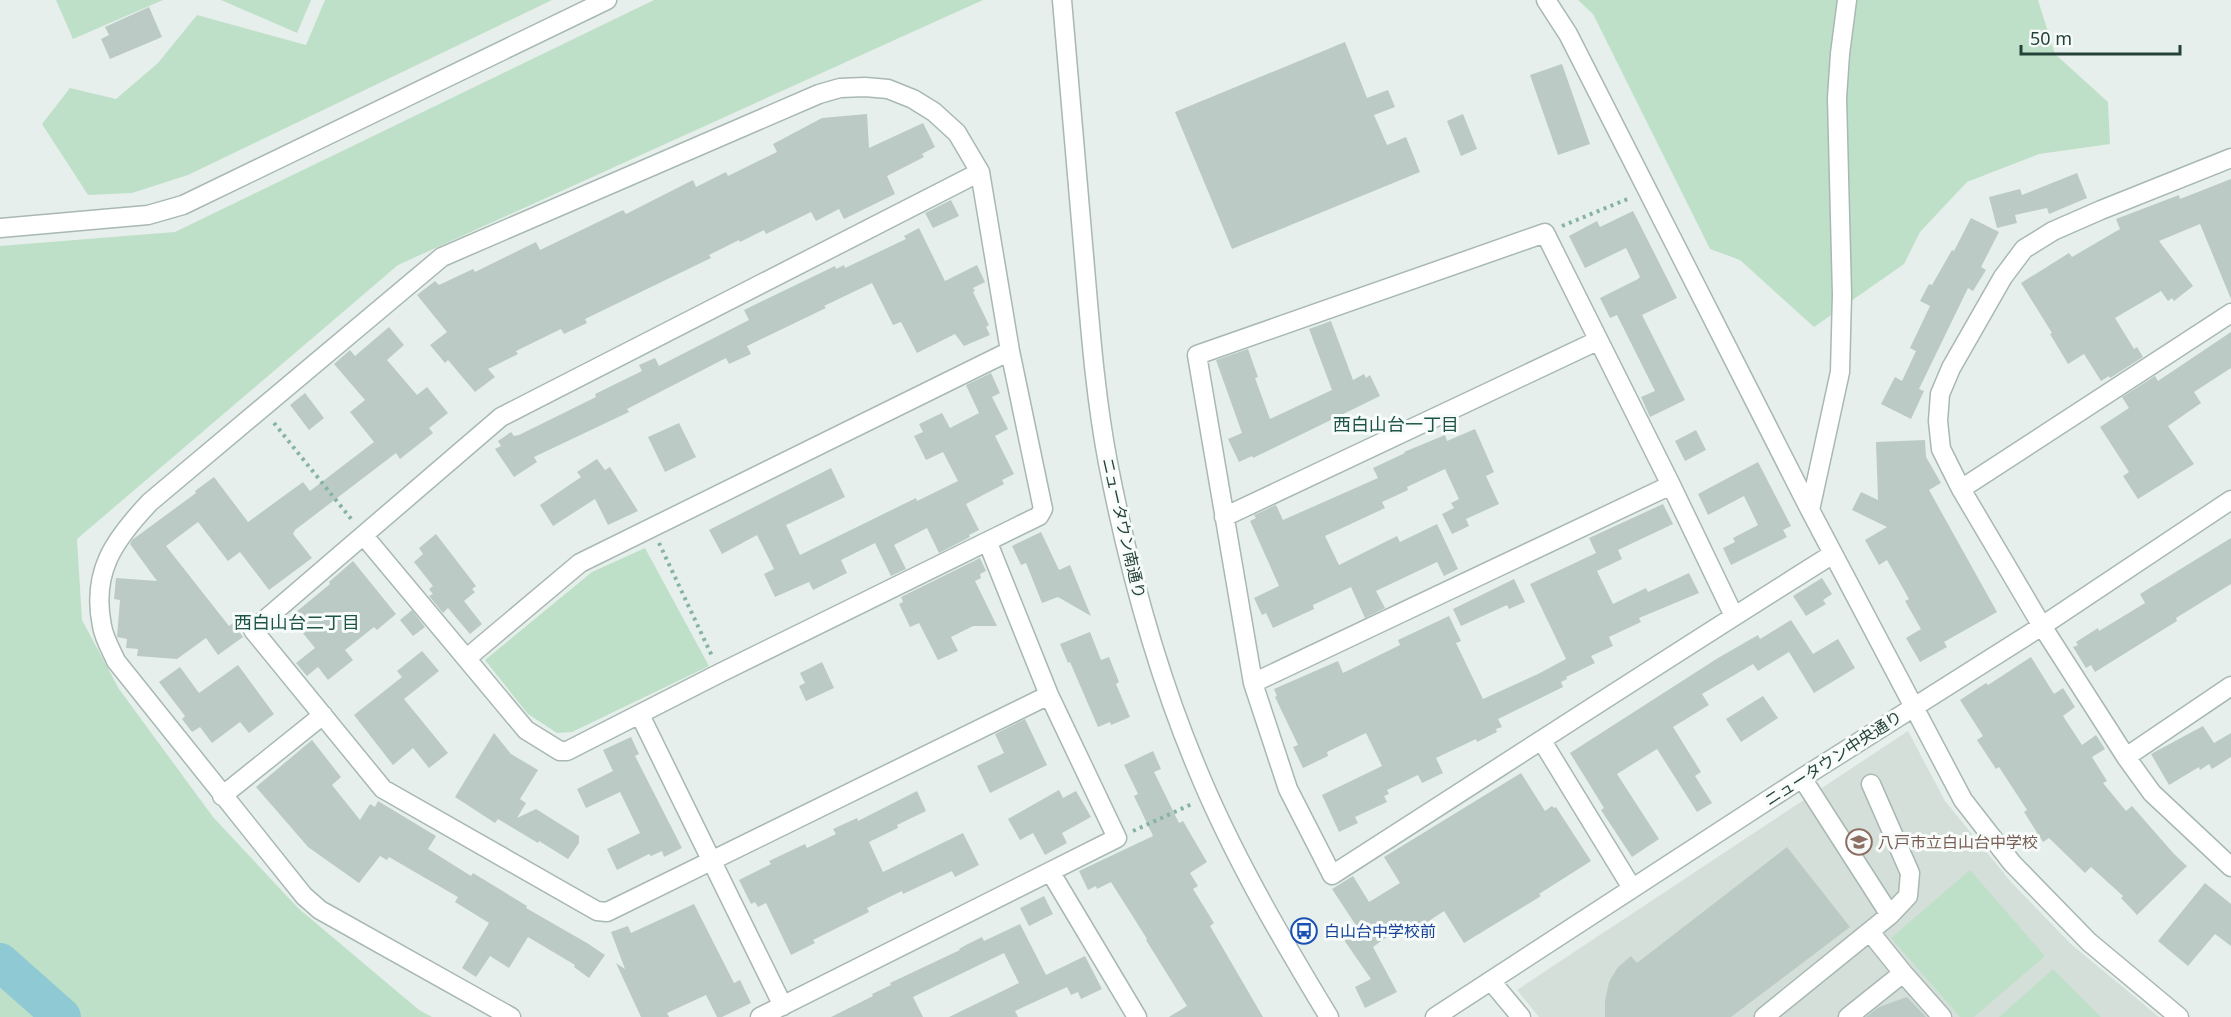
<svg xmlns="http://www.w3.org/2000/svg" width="2231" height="1017" font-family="'Noto Sans','Noto Sans JP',sans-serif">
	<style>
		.built { fill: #d4dfda }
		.green { fill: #bfe0c8 }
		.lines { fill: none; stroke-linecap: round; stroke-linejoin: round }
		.river { stroke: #8ec9d4; stroke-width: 38 }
		.building { fill: #bbcac4 }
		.minor-casing { stroke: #a8b8b2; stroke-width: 21 }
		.path { stroke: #86b3a5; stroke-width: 4; stroke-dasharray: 3 4.5; stroke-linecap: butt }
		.minor { stroke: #fff; stroke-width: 18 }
		.labels { text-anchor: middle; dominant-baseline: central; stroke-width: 6; stroke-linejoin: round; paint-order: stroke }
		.street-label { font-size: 16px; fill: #24423a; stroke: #f7fbf9 }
		.education-label { font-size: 16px; fill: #785e54; stroke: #f7fbf9; text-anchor: start }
		.transit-label { font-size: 16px; fill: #164399; stroke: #f7fbf9; text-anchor: start }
		.neighbourhood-label { font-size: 18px; fill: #1f5548; stroke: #f7fbf9 }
	</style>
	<rect width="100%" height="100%" fill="#e6efeb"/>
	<!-- built -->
	<path class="built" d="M1908 731 1945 801 2011 882 2072 945 2159 1017H1539L1517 990Z"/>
	<!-- green -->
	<path class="green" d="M56 0H163L73 39Z
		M221 0H311L297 33Z
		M325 0H552L188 175 132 193 88 195 42 124 70 88 116 99 158 63 197 15 306 45Z
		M654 0H983L398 265 77 539 82 620 119 689 213 817 298 908 419 1010 432 1017H0V246L175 232Z
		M1578 0H2038L2055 54 2108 102 2110 144 2039 154 1967 182 1920 232 1904 264 1814 327 1740 260 1710 249 1593 14Z
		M645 548 709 666 572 732 557 733 528 714 485 660 592 572Z
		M1970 870 2045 956 1974 1017H1960L1891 938Z
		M2053 969 2101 1017H1999Z"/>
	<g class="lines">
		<!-- river -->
		<path class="river" d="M0 962 62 1017"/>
	</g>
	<!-- building -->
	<path class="building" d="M149 7 162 37 110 59 101 39 109 35 105 27Z
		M1345 42 1367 98 1388 90 1395 107 1374 115 1387 145 1406 137 1420 172 1232 249 1175 112Z
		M1562 64 1590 144 1558 155 1530 75Z
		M867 114 869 148 923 123 935 147 922 154 924 157 887 176 895 194 844 219 839 209 816 221 811 212 766 234 764 230 740 242 739 240 709 255 711 258 585 319 587 323 564 334 561 329 516 351 518 354 488 369 495 377 475 392 448 360 445 363 430 345 447 332 417 295 435 281 439 285 473 269 475 272 536 242 540 250 623 210 626 214 693 180 696 187 726 172 728 176 777 152 773 144 822 118Z
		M1463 114 1477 149 1461 156 1447 121Z
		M2077 173 2087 198 2049 214 2047 208 2015 215 2017 223 1997 228 1989 197 2020 189 2022 195Z
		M2231 179V299L2200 224 2159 241 2193 286 2174 301 2172 298 2168 301 2161 291 2115 318 2134 349 2137 347 2143 357 2110 378 2109 376 2101 381 2084 354 2068 364 2050 334 2052 333 2021 283 2069 253 2072 257 2120 229 2116 219 2179 195 2180 199Z
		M951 200 959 216 933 228 925 213Z
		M1633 211 1677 298 1642 315 1685 400 1650 417 1641 397 1655 391 1617 315 1610 318 1600 298 1638 279 1640 277 1626 248 1585 268 1569 236 1597 221 1600 227Z
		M1971 218 1999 232 1981 267 1986 270 1973 291 1968 288 1919 389 1924 391 1911 419 1881 404 1895 377 1902 381 1916 351 1910 348 1930 306 1920 301 1929 284 1932 285 1952 250 1954 251Z
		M919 228 945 281 977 265 985 282 973 288 975 291 973 292 989 325 986 327 990 335 964 346 955 334 917 353 901 322 893 325 872 283 824 306 826 308 747 346 751 354 729 364 726 358 627 409 629 412 534 457 537 462 514 477 495 449 501 446 498 441 511 432 514 436 519 435 596 397 595 394 642 371 639 365 655 358 659 366 749 320 744 310 835 266 836 269 844 265 845 268 906 239 904 236Z
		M1331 321 1353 380 1364 374 1366 378 1370 375 1380 396 1253 458 1252 456 1239 462 1228 439 1242 433 1216 360 1248 349 1258 377 1255 378 1270 419 1332 390 1309 329Z
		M389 327 404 345 387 360 417 395 427 387 448 413 429 428 433 433 400 459 396 453 295 530 293 534 312 558 269 590 240 552 228 561 198 522 166 546 229 626 233 623 243 637 218 655 206 638 177 659 137 656 138 649 126 648 127 639 117 637 120 600 114 599 116 578 157 581 130 544 132 540 196 493 195 491 214 477 248 522 303 482 310 491 374 442 350 412 365 400 334 364 350 350 355 356Z
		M2231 332V368L2194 392 2201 403 2168 426 2194 464 2138 499 2123 476 2129 472 2100 427 2129 408 2122 397 2155 376 2158 381Z
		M991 373 1000 393 992 397 1008 429 995 436 1014 474 1002 480 1004 484 966 504 979 530 969 535 970 537 939 553 927 528 894 545 906 569 891 576 875 543 841 560 847 573 813 590 809 582 775 597 764 574 774 569 757 535 722 554 709 530 831 468 845 497 786 525 800 555 916 498 917 501 958 481 943 452 926 460 914 436 923 432 919 424 942 413 950 428 979 413 966 385Z
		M305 393 324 418 309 430 290 405Z
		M679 423 696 457 665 472 648 437Z
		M1475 429 1494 472 1486 476 1499 504 1466 519 1469 526 1452 534 1442 514 1454 508 1451 503 1459 499 1445 469 1407 487 1408 490 1382 502 1385 508 1325 536 1339 565 1397 536 1400 542 1437 524 1458 569 1444 576 1437 562 1376 591 1385 608 1365 618 1351 587 1313 605 1314 609 1273 628 1266 613 1262 615 1254 598 1279 586 1250 521 1256 518 1254 515 1276 505 1283 520 1378 478 1373 468 1405 453 1404 452 1445 435 1447 441Z
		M1696 430 1706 450 1685 461 1675 441Z
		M1925 440 1926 457 1941 483 1929 490 1997 612 1944 642 1947 647 1920 662 1906 638 1921 629 1905 601 1909 599 1887 560 1879 565 1865 540 1887 527 1852 510 1861 492 1878 500 1876 442Z
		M597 459 605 470 610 467 638 511 608 525 595 499 553 526 540 505 581 477 577 472Z
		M1758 462 1791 526 1783 530 1787 537 1731 565 1723 548 1735 542 1733 538 1758 525 1744 496 1708 515 1698 494Z
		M1663 504 1673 524 1618 550 1622 559 1597 571 1613 604 1646 588 1648 592 1689 573 1699 593 1639 618 1641 622 1609 637 1613 646 1591 656 1595 663 1566 677 1567 679 1561 682 1563 687 1498 719 1502 727 1496 729 1497 732 1477 742 1476 739 1436 758 1443 773 1422 783 1418 775 1387 790 1389 794 1384 796 1387 802 1355 817 1358 823 1339 832 1322 795 1382 766 1366 733 1327 752 1328 756 1303 768 1293 747 1298 745 1275 697 1277 696 1274 689 1338 661 1343 673 1400 645 1398 640 1449 616 1461 641 1456 643 1483 699 1538 674 1566 659 1530 584 1596 553 1589 538Z
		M1041 532 1059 570 1070 565 1091 616 1058 597 1042 603 1026 563 1021 565 1012 546Z
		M436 534 476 586 472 589 475 592 464 601 482 624 470 634 448 608 443 613 429 596 433 594 429 589 433 586 414 562 423 554 419 548Z
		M2231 538V584L2176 618 2177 621 2095 672 2091 665 2086 668 2073 647 2078 645 2076 642 2098 628 2099 631 2145 603 2140 594Z
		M980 558 986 571 980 574 981 578 975 581 997 626H973L951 637 958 651 938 660 919 623 910 627 899 604 903 602 901 597Z
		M353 561 396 614 377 630 374 627 345 650 353 660 328 680 318 667 307 676 296 663 315 648 290 617 330 584 329 582Z
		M1822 578 1832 594 1823 600 1826 604 1806 616 1793 596Z
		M1514 579 1525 602 1509 609 1507 605 1461 626 1453 609Z
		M412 610 425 627 413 636 400 620Z
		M1791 620 1813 654 1838 639 1855 668 1814 693 1789 652 1758 671 1753 664 1702 694 1709 705 1673 727 1701 772 1695 776 1712 803 1697 812 1657 749 1617 774 1659 839 1632 857 1601 810 1604 808 1570 753 1718 658 1758 635 1760 639Z
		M1090 632 1101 660 1109 657 1119 682 1116 684 1130 717 1111 725 1110 722 1098 727 1070 662 1068 663 1060 644Z
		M422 651 439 671 404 699 448 753 429 768 413 748 393 765 354 715 402 677 397 671Z
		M2031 657 2054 694 2063 688 2075 707 2063 716 2082 745 2096 735 2105 749 2092 757 2107 781 2103 783 2126 811 2132 806 2174 854 2187 866 2137 915 2121 898 2123 896 2091 867 2085 873 2049 838 2043 842 2024 812 2027 810 1999 767 1996 769 1977 740 1983 736 1960 700 1986 683 1988 685Z
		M822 662 834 688 806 701 799 686 805 683 800 673Z
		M238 665 274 714 249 733 240 722 212 743 200 727 192 732 182 719 185 716 159 682 180 667 199 693Z
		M1763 696 1778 718 1741 742 1726 719Z
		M1025 719 1047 765 990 793 977 766 1004 753 995 734Z
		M2203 726 2214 743 2231 733V757L2212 769 2209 764 2200 770 2199 767 2169 785 2151 754Z
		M494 733 511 754 538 770 520 799 526 803 517 818 536 809 579 836V843L568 859 539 841 538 843 498 819 495 823 455 797Z
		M631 737 639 754 635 756 682 848 664 857 662 851 651 856 649 854 617 870 607 849 640 833 620 792 586 808 577 789 613 771 603 750Z
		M312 740 341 777 332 785 360 820 370 804 375 807 378 801 436 836 428 849 471 876 473 873 527 906 526 908 587 943 605 955 589 978 574 967 575 965 528 937 509 968 490 956 476 977 462 968 489 923 455 902 458 897 389 857 387 860 380 856 359 883 308 847 256 787Z
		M1153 751 1161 769 1154 772 1179 823 1183 821 1207 862 1190 873 1198 886 1193 889 1214 923 1210 926 1263 1017H1169L1187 1006 1146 940 1147 939 1111 882 1097 889 1096 886 1088 890 1079 871 1153 836 1134 796 1138 794 1124 765Z
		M1521 773 1545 811 1552 806 1554 808 1556 807 1591 861 1539 894 1541 896 1464 943 1444 911 1405 937 1399 928 1373 947 1397 992 1365 1008 1355 987 1371 979 1344 940 1359 930 1332 889 1353 876 1369 902 1400 883 1384 857Z
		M1059 790 1063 798 1076 791 1091 817 1062 833 1067 843 1045 855 1033 833 1020 840 1008 819Z
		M917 791 926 811 897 825 898 828 869 842 883 872 963 833 979 865 955 877 952 871 903 894 902 891 867 908 869 912 813 940 815 943 791 955 766 903 758 907 755 902 751 904 739 880 771 864 769 861 805 844 807 848 836 834 833 829 857 818 858 821Z
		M1787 847 1850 927 1731 1017H1605V1001L1609 982 1618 967 1631 956 1637 963Z
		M2205 883 2231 904V946L2215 934 2188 966 2158 941Z
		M1044 896 1053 914 1029 926 1020 908Z
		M694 904 734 983 740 980 751 1003 722 1017H717L706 995 667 1013 669 1017H641L616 963 625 969 611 932 628 926 631 933Z
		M1020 924 1046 975 1085 956 1102 989 1081 999 1078 992 1071 995 1067 987 1015 1011 1018 1017H949L1019 983 1004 953 913 997 923 1017H831L873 996 872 994 891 985 890 983 960 950 959 949 966 945 982 937 984 941Z
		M1907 997 1926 1017H1866L1879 1007Z"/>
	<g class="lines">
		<!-- minor casing -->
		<g class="minor-casing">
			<path id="minor" d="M1062 0C1069 85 1077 171 1084 256 1090 325 1095 395 1108 463 1128 566 1156 670 1196 766 1232 854 1280 936 1329 1017
				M1546 0 1568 34 1810 510 1963 800 2012 863 2089 942 2179 1017
				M2231 158 2101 210 2053 231 2024 249 2003 277 1951 368 1940 394 1938 421 1941 449 1961 489 2042 626 2126 757 2152 793 2231 867
				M980 172 501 417 253 630 383 789 597 911 607 912 1049 695
				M0 228 148 215 183 205 607 0
				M1961 489 2231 313
				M1810 510 1840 372 1842 295 1837 98 1840 54 1847 0
				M1224 517 1597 341
				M364 536 526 730 560 751H567L720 673 1039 516 1043 509 1010 351 980 172 957 133 934 112 913 99 888 89 865 87 840 88 819 94 442 257 150 502C114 540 91 572 102 626 104 638 111 650 116 661L304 896 320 910 511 1017
				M1734 616 1671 485 1545 233 1197 355 1253 683 1288 789 1332 875C1499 768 1665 659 1833 554
				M467 658 580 563 1010 351
				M1253 683 1671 485
				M640 715 783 1006
				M1542 741 1632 888
				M2126 757 2231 686
				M1871 784 1910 873 1908 896 1890 915
				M222 796 323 715
				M1051 873 1137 1017
				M1903 973 1942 1017
				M1491 981 1521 1017
				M760 1017 1117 838 1049 695 988 543
				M1435 1017 1802 778 2042 626 2231 500
				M1764 1017 1890 915 1802 778
				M1848 1017 1903 973 1870 932"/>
		</g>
		<!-- path -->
		<path class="path" d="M1562 226 1630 198
			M274 423 352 520
			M659 543 712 656
			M1133 831 1192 804"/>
		<!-- minor -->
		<use href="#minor" class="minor"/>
	</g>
	<!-- icons -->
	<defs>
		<g id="school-ring" transform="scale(1.35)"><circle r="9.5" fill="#f7fbf9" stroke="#8d6e63" stroke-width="1.5"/><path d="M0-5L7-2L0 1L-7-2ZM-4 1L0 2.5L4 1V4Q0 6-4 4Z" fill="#8d6e63"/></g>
		<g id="bus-ring" transform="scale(1.35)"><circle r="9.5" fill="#f7fbf9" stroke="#1a4fb4" stroke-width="1.5"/><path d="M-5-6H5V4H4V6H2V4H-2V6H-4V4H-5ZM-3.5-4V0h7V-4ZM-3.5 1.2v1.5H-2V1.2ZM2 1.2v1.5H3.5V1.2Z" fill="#1a4fb4"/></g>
	</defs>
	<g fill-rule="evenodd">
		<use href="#school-ring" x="1859" y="842"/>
		<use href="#bus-ring" x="1304" y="931"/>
	</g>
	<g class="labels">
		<!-- street labels -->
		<g class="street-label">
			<text transform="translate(1124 528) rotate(77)">ニュータウン南通り</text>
			<text transform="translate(1833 758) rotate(-33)">ニュータウン中央通り</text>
		</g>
		<!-- education labels -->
		<g class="education-label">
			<text x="1878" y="842">八戸市立白山台中学校</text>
		</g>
		<!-- transit labels -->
		<g class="transit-label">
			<text x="1324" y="931">白山台中学校前</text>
		</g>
		<!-- neighbourhood labels -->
		<g class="neighbourhood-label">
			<text x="1396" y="424">西白山台一丁目</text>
			<text x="297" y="622">西白山台二丁目</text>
		</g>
	</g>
	<!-- scale -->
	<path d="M2021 45v9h159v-9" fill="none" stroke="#24423a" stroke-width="3"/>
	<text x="2030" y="45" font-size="18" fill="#24423a" stroke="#f7fbf9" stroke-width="4.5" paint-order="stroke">50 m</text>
</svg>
